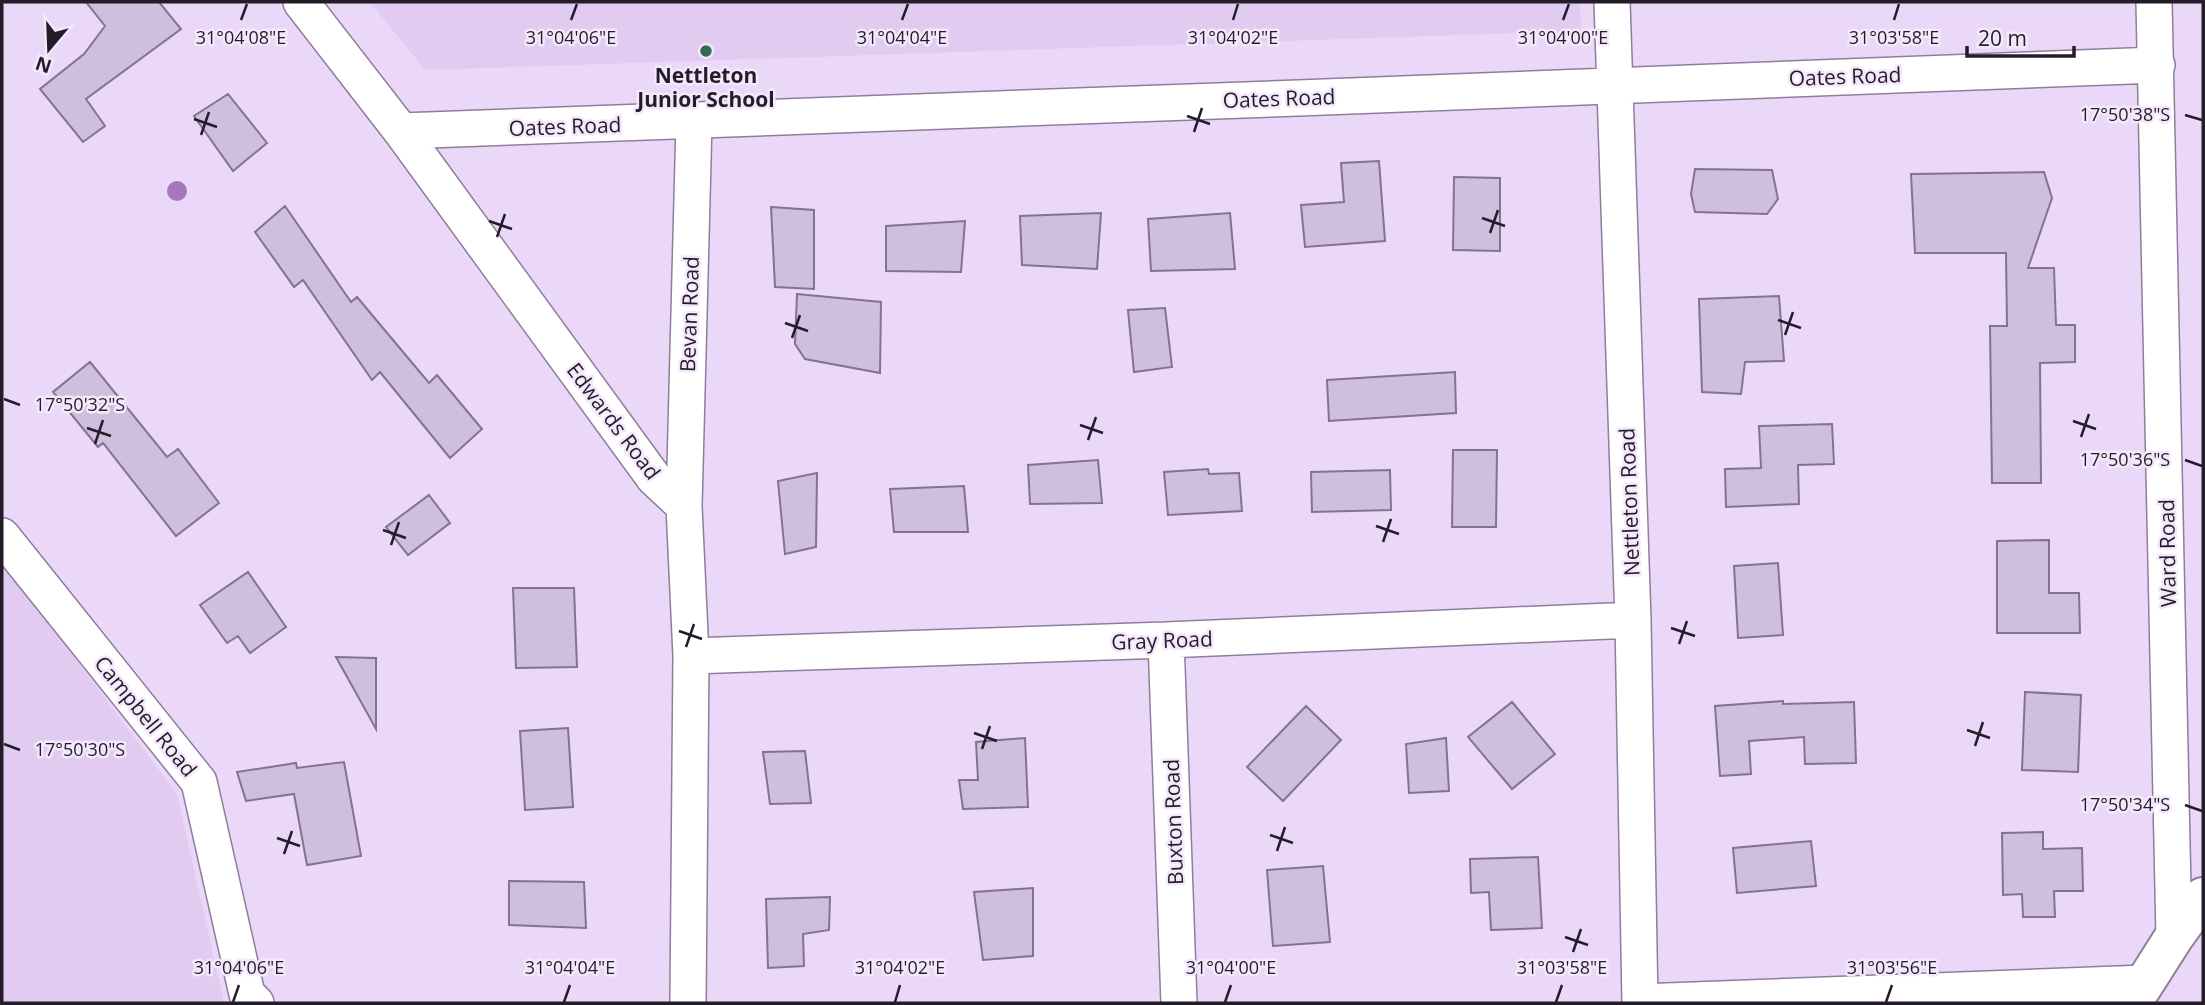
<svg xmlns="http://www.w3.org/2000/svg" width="2205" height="1005" font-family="'Open Sans',sans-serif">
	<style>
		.built { fill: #e1cbf1 }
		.building { fill: #d0bede; stroke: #83738f; stroke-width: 2 }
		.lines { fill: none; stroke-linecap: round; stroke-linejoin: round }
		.minor-casing { stroke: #8f7e9b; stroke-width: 38 }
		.tertiary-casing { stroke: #8f7e9b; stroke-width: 42 }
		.minor { stroke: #fff; stroke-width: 35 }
		.tertiary { stroke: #fff; stroke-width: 38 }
		.tree { fill: #a478bc }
		.ticks { fill: none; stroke: #241d29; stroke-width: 2.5 }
		.poi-dot { fill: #326b53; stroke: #f4e8fc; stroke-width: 2.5 }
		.labels { text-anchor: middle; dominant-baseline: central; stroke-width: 5; stroke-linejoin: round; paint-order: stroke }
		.poi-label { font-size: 21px; font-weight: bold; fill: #241d29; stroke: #f4e8fc }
		.street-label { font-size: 21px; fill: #241d29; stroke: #f4e8fc }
		.ticks-label { font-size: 18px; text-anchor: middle; fill: #241d29; stroke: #f4e8fc; stroke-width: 5; stroke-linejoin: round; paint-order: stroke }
	</style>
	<rect width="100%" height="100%" fill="#ebd8f8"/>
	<!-- built -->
	<path class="built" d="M370 2H1580L1581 31 425 70Z
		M2 561 177 794 224 1003H2Z"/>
	<!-- building -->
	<path class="building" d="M86 2H159L181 29 86 99 105 126 83 142 40 89 84 54 105 26Z
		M228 94 267 143 233 171 194 116Z
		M1379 161 1385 241 1305 247 1301 205 1344 202 1341 163Z
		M1695 169 1772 170 1778 199 1767 214 1695 212 1691 194Z
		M2044 172 2052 198 2028 268H2054L2056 325H2075V362L2040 363 2041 483H1992L1990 326H2007L2006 253H1915L1911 174Z
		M1454 177 1500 178V251L1453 250Z
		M285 206 351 302 357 297 429 383 437 375 482 429 450 458 380 372 372 380 303 280 294 287 255 232Z
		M771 207 814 210V289L775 287Z
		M1101 213 1097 269 1022 265 1020 216Z
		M1230 213 1235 269 1151 271 1148 219Z
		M965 221 961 272 886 271V226Z
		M797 294 881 302 880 373 805 359 795 344Z
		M1779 296 1784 361 1745 362 1741 394 1702 392 1699 299Z
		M1165 308 1172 367 1134 372 1128 310Z
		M90 362 167 457 178 449 219 503 176 536 103 443 98 447 53 392Z
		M1455 372 1456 413 1329 421 1327 380Z
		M1832 424 1834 464 1798 465 1799 504 1726 507 1725 469 1761 468 1759 426Z
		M1453 450H1497L1496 527H1452Z
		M1098 460 1102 503 1030 504 1028 465Z
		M1208 469 1209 474 1239 473 1242 511 1168 515 1164 472Z
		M1390 470 1391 510 1312 512 1311 472Z
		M817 473 816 547 785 554 778 481Z
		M964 486 968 532H894L890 489Z
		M429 495 450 523 408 555 386 527Z
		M2049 540V593H2079L2080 633H1997V541Z
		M1778 563 1783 635 1738 638 1734 566Z
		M248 572 286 627 250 653 238 636 227 643 200 605Z
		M513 588H574L577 667 516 668Z
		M336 657 376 658V729Z
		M2025 692 2081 695 2078 772 2022 770Z
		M1783 701V704L1854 702 1856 763 1805 764 1804 737 1749 741 1751 774 1720 776 1715 706Z
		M1512 702 1555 754 1512 789 1468 737Z
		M1306 706 1341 740 1283 801 1247 767Z
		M568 728 573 807 525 810 520 731Z
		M1025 738 1028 807 963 809 959 780H978L976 742Z
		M1446 738 1449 791 1409 793 1406 744Z
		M805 751 811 803 770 804 763 752Z
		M344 762 361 856 307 865 294 794 246 801 237 772 296 763 297 768Z
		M2043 832V849L2082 848 2083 891H2054L2055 917H2023L2022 894 2003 895 2002 833Z
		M1811 841 1816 886 1737 893 1733 848Z
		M1538 857 1542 928 1491 930 1489 892 1471 893 1470 859Z
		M1323 866 1330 942 1273 946 1267 870Z
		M509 881 584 882 586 928 509 925Z
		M1033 888V956L983 960 974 892Z
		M830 897 829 930 803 934 804 966 768 968 766 899Z"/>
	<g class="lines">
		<!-- minor casing -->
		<g class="minor-casing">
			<path id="minor" d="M301 2 401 131 654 478 684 506 691 656 688 1003
				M1612 2 1633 620 1640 1003
				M2154 2 2174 937
				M401 131C986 113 1572 85 2157 65
				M684 506 694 122
				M2 536 199 782 247 994 256 1003
				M1166 640 1179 1003
				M691 656 1166 640 1633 620
				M1640 1002 2145 983"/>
		</g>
		<!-- tertiary casing -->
		<g class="tertiary-casing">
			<path id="tertiary" d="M2132 1003 2174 937 2203 897"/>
		</g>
		<!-- minor -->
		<use href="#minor" class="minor"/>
		<!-- tertiary -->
		<use href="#tertiary" class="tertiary"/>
	</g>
	<!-- trees -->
	<circle class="tree" cx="177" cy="191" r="10"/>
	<!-- ticks -->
	<path class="ticks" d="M241 20 247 4M571 20 577 4M902 20 908 4M1233 20 1238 4M1563 20 1569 4M1894 20 1899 4M2185 115 2202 120M1187 116 1210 124M194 119 217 127M1194 132 1202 108M201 135 209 112M1482 218 1505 226M489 221 512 229M1490 233 1498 210M497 237 505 214M1778 320 1801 328M785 323 808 331M1785 335 1793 312M792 338 800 315M4 399 20 405M2073 421 2096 429M1080 425 1103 433M87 428 111 436M2081 437 2089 414M1088 440 1096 417M95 444 103 420M2185 460 2202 466M1376 526 1399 534M383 530 406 538M1383 542 1391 519M391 545 399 522M1671 628 1695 636M679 631 702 639M1679 644 1687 621M686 647 694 624M1967 730 1990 738M974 733 997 741M4 744 20 750M1975 746 1983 722M982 749 990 726M2185 805 2202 811M1270 835 1293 843M277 838 300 846M1277 851 1285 827M284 854 292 831M1565 937 1588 945M1573 952 1581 929M233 1002 239 985M564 1002 570 985M895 1002 900 985M1225 1002 1231 985M1556 1002 1562 985M1886 1002 1892 985"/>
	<!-- markers -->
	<circle class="poi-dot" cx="706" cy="51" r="7"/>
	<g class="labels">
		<!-- poi labels -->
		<g class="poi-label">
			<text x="706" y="75">Nettleton<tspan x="706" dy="24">Junior School</tspan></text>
		</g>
		<!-- street labels -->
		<g class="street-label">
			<text transform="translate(1845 76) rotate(-2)">Oates Road</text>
			<text transform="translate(1279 98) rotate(-2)">Oates Road</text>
			<text transform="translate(565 126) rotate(-2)">Oates Road</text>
			<text transform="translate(689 314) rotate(-88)">Bevan Road</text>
			<text transform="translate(614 421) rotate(53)">Edwards Road</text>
			<text transform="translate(1629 502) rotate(-92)">Nettleton Road</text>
			<text transform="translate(2167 553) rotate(-91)">Ward Road</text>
			<text transform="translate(1162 640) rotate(-2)">Gray Road</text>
			<text transform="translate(146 716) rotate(51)">Campbell Road</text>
			<text transform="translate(1173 822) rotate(-92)">Buxton Road</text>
		</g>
	</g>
	<g class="ticks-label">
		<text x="241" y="44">31°04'08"E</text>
		<text x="571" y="44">31°04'06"E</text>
		<text x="902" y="44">31°04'04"E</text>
		<text x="1233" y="44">31°04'02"E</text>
		<text x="1563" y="44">31°04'00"E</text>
		<text x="1894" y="44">31°03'58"E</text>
		<text x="2125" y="121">17°50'38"S</text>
		<text x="80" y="411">17°50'32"S</text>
		<text x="2125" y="466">17°50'36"S</text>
		<text x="80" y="756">17°50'30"S</text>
		<text x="2125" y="811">17°50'34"S</text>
		<text x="239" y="974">31°04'06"E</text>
		<text x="570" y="974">31°04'04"E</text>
		<text x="900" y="974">31°04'02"E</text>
		<text x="1231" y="974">31°04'00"E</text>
		<text x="1562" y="974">31°03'58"E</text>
		<text x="1892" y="974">31°03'56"E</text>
	</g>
	<!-- border -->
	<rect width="2205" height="1005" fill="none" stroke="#241d29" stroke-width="7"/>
	<!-- north arrow -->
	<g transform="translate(49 49) rotate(199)" stroke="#f4e8fc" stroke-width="5" paint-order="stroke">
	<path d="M0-5L12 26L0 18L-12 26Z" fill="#241d29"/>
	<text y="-10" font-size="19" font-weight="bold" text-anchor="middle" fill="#241d29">N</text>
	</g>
	<!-- scale -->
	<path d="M1967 46v10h107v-10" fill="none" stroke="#241d29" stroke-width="3.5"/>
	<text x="1978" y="46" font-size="21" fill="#241d29" stroke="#f4e8fc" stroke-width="5" paint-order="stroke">20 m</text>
</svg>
